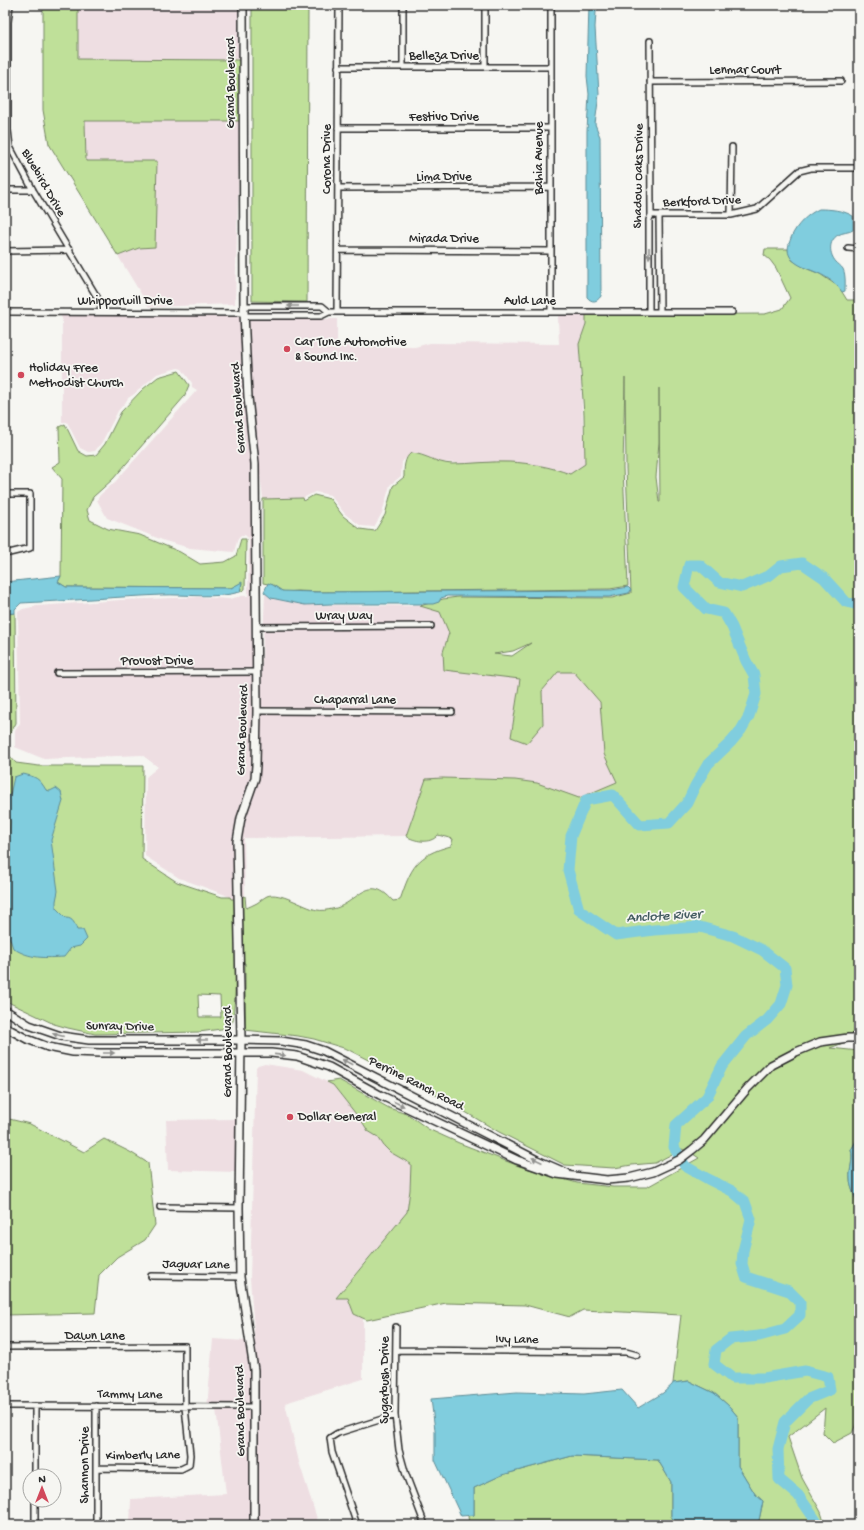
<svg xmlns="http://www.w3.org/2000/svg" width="864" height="1530" font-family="'Gochi Hand',sans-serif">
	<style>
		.built { fill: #eedee2 }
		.green { fill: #bfe099; stroke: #758662; fill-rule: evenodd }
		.water { fill: #80cdde; stroke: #5e8c96 }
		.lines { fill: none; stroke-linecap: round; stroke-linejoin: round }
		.river { stroke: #80cdde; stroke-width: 11 }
		.street-casing { stroke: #2b2b2b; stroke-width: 8 }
		.secondary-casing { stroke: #2b2b2b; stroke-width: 10 }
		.street { stroke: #f6f6f2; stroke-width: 5 }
		.secondary { stroke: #f6f6f2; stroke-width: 7 }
		.oneway { fill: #90908e }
		.poi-dot { fill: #d1495b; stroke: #f6f6f2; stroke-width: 1.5 }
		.labels { text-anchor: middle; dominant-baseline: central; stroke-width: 3.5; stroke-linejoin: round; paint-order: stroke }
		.street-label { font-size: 13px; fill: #2b2b2b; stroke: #f6f6f2 }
		.poi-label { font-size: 13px; fill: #2b2b2b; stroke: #f6f6f2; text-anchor: start }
		.water-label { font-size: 14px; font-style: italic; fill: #445c61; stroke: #f6f6f2 }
	</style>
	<rect width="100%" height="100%" fill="#f6f6f2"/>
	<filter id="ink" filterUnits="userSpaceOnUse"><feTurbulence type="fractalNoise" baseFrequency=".025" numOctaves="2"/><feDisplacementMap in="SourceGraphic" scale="8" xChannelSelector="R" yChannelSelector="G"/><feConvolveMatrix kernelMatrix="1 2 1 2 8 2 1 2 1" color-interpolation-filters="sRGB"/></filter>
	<g filter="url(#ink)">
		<!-- built -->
		<path class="built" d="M78 5H238V53L240 60 78 59Z
			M85 121H240L235 304 149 307 118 256 140 248 86 161Z
			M241 313 252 464 254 672 253 764 252 777 238 817 235 899 231 900 230 897 223 894 179 878 145 856 146 777 158 767 142 755 44 759 15 747V731L20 723 18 612 23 609 37 606 121 600 199 597 229 599 242 596H248L249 539 245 535H241L238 538 234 552 190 548 165 541 107 518 97 500 100 495 115 482 197 390 192 387V383L182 369 178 368 157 374 133 395 128 398 125 403 118 411 102 442 95 451 88 452 80 448 67 422H62V318L59 314Z
			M586 315V324L579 344 585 464 570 474 552 468 438 462 420 454 411 453 402 462 401 476 390 485 382 513 374 527 361 526 345 514 330 495 315 492 303 498 263 499 251 397 249 320 337 319V345L341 346 415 347 430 343 559 344 558 316Z
			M265 593 271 598 305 605 420 606 440 612 449 633 443 652 444 670 520 679 511 737 543 724 542 691 558 672H574L600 702 604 754 617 782 579 798 537 783 515 780 442 778 426 779 406 836 244 838 245 896 241 897 240 841 244 819 253 793 260 711Z
			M265 1064 303 1070 333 1085 363 1123 368 1131 379 1137 384 1146 390 1152 411 1164 410 1190 407 1212 336 1297 348 1298 354 1314 363 1318V1379L285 1403 299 1462 319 1525H257V1370L250 1278 256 1068 258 1066Z
			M237 1119 236 1172 168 1170 166 1120Z
			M213 1339 246 1341 251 1371V1525H130L131 1499 226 1494 216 1409 207 1408Z"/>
		<!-- green -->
		<path class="green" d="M43 5H78V59L240 60V121H85L86 161H157L155 247 139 248 118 256 49 144 43 110Z
			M252 5H308L307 302 252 301Z
			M765 249H788L792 260 805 268 820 274 839 287 847 300H859V726L855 723 859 727V1035H848L770 1062 702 1137 686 1151 682 1149 655 1163 632 1165 614 1168 565 1165 499 1132 445 1100 347 1049 314 1039 298 1036 245 1030V963H243L241 897 245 896 246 908C249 907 253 905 257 903 260 901 263 898 267 896 280 891 303 907 317 910 322 911 327 910 332 909 357 905 367 871 393 901L400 900C411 868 416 855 451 846L453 839 438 835C430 845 414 841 406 836L426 779 442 778 515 780 537 783 579 798 617 782 604 754 600 702 574 672H558L542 691 543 724 527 743 511 737 520 679 444 670 443 652 449 633 440 612 420 606 443 599 458 597 612 598 631 593 626 468 625 378 623 468 628 586 610 589 323 592 297 591 286 592 282 591 273 585 263 583V499L303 498 304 501 314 495 330 499 343 516 360 529 375 531 385 515 393 486 404 477C404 469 404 458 411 453 426 454 435 463 452 464 471 464 491 461 510 462 530 463 551 467 570 474L585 464 584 414 579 344 586 324V315L765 314 782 309 790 298 776 268 770 260 764 255ZM659 388 660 502H659L656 477 659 442ZM531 643 512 656 494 654 513 651Z
			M179 371 189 385 184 397 113 479 93 497 87 510 90 520 108 529 140 535 180 552 200 564 225 562 236 556 241 539H246L245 589 240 592 242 583 231 588 66 587 58 582 61 576 62 479 52 467 60 462 59 427 65 424 78 451 87 456 96 455 105 444 121 412 143 389 158 377Z
			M15 613 16 723 8 738V754L16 763 39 766H143L142 859 177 882 222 897H230L231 899H235L236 963 235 995 233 1021 228 1028 199 1032 95 1034 68 1028 54 1024 10 1003 5 998V614ZM198 995 220 996 221 1017H199Z
			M846 1042 830 1048 859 1051V1136L851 1150C854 1159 849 1169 850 1179 850 1188 856 1198 859 1207V1418L852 1433 833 1443 823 1433 825 1408 788 1437 802 1478 821 1512 825 1525H758L763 1501 755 1494 738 1466V1417L729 1406 714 1393 689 1381 673 1383 681 1315 583 1310 570 1317 525 1305 446 1303 367 1320 354 1314 348 1298H336L407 1212 410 1190 411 1164 390 1152 384 1146 378 1137 368 1131 363 1123 333 1085 327 1082 339 1080 389 1108 409 1115 428 1129 459 1143 519 1166 577 1183 613 1187H647L699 1158 693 1154 706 1142 749 1091 773 1068 797 1055 821 1046Z
			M5 1118 30 1124 84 1152 104 1139 130 1152 148 1163 155 1225 145 1240 117 1257 99 1275 95 1313 5 1315Z
			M572 1456 658 1460 671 1482V1516L677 1525H469L468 1516 474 1515V1488L502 1475Z"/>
		<!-- water -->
		<path class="water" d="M589 5H599L596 12 595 27 599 94 595 124 600 137 601 296C597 302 592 303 587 297V131L589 94 587 76Z
			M819 209C830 209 843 210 853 216V230C848 233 843 232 838 235 828 241 829 254 836 262 838 264 841 266 843 269 846 275 845 285 845 291L842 292C837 284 827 277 818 273 807 268 789 264 788 250 788 246 790 241 791 238 796 225 808 214 819 209Z
			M61 576 58 582 66 587 231 588 242 582 240 592C215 599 187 594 161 595 114 597 68 601 21 603L15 609V613L5 614V582Z
			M268 583 273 585 282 591 316 592 612 590 628 587 631 590 629 593 609 597 447 596 441 598 439 602 433 604H332L305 605 271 598 264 592Z
			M23 774C36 777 39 778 46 790L50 791 56 788 61 792 63 801 51 840 58 891 56 901V908L66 918C73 918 75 924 77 930H83L87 939 80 946 71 948 64 957C46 958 29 959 13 948L9 936 8 914 7 866 10 822 5 797 10 795 14 777Z
			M859 1136V1207C856 1198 850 1188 850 1179 849 1169 854 1159 851 1150Z
			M689 1381 714 1393 729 1406 738 1417V1466L755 1494 763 1501 758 1525H677L671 1516V1482L658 1460 572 1456 502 1475 474 1488V1515L461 1516 435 1460V1430L431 1399 517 1392 584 1394 622 1390 638 1408 663 1393 672 1385 673 1383Z"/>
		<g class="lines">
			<!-- river -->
			<path class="river" d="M819 1525 798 1495 779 1479 778 1449 785 1422 808 1399 830 1390 828 1377 805 1371 764 1378H732L714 1364 716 1350 730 1339 759 1336 785 1329 800 1315V1302L789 1291 746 1277 742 1264 743 1251 751 1219 745 1202 732 1191 708 1179 685 1166 674 1147 676 1125 707 1097 722 1066 746 1036 767 1020 781 1004 787 985 785 968 762 950 733 936 700 927 654 930 616 935 579 910 568 870 571 836 586 800 613 795 640 825 669 823 687 803 695 786 708 764 731 742 741 730 749 716 756 694 754 675 746 661 732 627 724 613 706 609 684 587 689 565H700L719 582 742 587 770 575 781 566 802 563 824 578 846 602 859 605"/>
			<!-- street casing -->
			<g class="street-casing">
				<path id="street" d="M10 5 8 22V130L10 147 33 190 97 297 104 312
					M403 5V67
					M338 67H550
					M485 67V5
					M650 82 841 81
					M338 128H550
					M338 188 550 187
					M5 190H33
					M651 215H731L757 209 799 171 811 168H859
					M659 215 660 312
					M731 215 732 147
					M848 248 859 249
					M338 250 550 251
					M5 251 70 250
					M244 306H322L329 312
					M5 312 244 313
					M337 312 339 5
					M551 312V5
					M649 312V220L651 215 650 41
					M244 316H321L329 312H732
					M5 494H30V548L5 554
					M257 627 431 626
					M57 673 257 672
					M257 711 452 712
					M160 1207 239 1208
					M151 1276 240 1277
					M396 1327 395 1415 399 1450 406 1475 425 1525
					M5 1347 185 1346V1407L190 1455 189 1465 181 1469 96 1468
					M396 1350 626 1352 637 1355
					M5 1406 254 1407
					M35 1406V1476
					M35 1500V1525
					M96 1525V1406
					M357 1525 332 1452 330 1438 338 1433 395 1415"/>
			</g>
			<!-- secondary casing -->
			<g class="secondary-casing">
				<path id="secondary" d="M243 5 244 313 248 397 255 464 257 711 256 765 255 778 241 818 237 841 241 1040 239 1208 240 1277 254 1370V1525
					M5 1010 29 1025 61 1036 89 1040H241L281 1041 306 1045 324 1051 537 1160 567 1173
					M5 1027 27 1039 48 1047 73 1052 100 1053H271L297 1056 329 1067 380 1095 517 1160 557 1174 607 1180 629 1178 653 1172 679 1160 692 1150 704 1140 747 1089 771 1065 796 1052 820 1042 848 1038H859"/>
			</g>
			<!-- street -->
			<use href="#street" class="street"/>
			<!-- secondary -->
			<use href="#secondary" class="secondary"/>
		</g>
		<!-- one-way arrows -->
		<defs><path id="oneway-solid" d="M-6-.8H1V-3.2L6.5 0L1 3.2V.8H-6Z"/></defs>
		<g class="oneway">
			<use href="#oneway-solid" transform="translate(649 253) rotate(90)"/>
			<use href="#oneway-solid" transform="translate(293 306) rotate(180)"/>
			<use href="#oneway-solid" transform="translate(58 1035) rotate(-165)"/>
			<use href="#oneway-solid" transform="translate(202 1040) rotate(180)"/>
			<use href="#oneway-solid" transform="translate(109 1053)"/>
			<use href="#oneway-solid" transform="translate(280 1055) rotate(6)"/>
			<use href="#oneway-solid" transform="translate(347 1062) rotate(-153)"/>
			<use href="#oneway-solid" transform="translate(399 1104) rotate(26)"/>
			<use href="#oneway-solid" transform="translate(537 1160) rotate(-155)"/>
		</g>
	</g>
	<!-- markers -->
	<g class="poi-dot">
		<circle cx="287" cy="349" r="4"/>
		<circle cx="21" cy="375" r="4"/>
		<circle cx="290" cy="1117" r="4"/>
	</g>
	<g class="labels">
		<!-- street labels -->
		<g class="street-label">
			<text x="444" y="56">Belleza Drive</text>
			<text x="745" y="70">Lenmar Court</text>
			<text transform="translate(231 83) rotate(-90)">Grand Boulevard</text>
			<text x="444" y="117">Festivo Drive</text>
			<text transform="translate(539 158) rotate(-90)">Bahia Avenue</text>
			<text transform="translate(327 159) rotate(-90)">Corona Drive</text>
			<text transform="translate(639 176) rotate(-89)">Shadow Oaks Drive</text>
			<text x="444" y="177">Lima Drive</text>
			<text transform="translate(43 183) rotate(60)">Bluebird Drive</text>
			<text transform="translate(702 202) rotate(-2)">Berkford Drive</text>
			<text x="444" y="239">Mirada Drive</text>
			<text x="125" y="301">Whipporwill Drive</text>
			<text x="530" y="301">Auld Lane</text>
			<text transform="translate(239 408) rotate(-94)">Grand Boulevard</text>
			<text x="344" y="616">Wray Way</text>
			<text x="157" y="661">Provost Drive</text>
			<text x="355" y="700">Chaparral Lane</text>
			<text transform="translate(243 730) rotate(-88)">Grand Boulevard</text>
			<text transform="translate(120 1027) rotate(1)">Sunray Drive</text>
			<text transform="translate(228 1052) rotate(-90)">Grand Boulevard</text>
			<text transform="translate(416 1084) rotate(27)">Perrine Ranch Road</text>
			<text transform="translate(196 1265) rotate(1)">Jaguar Lane</text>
			<text x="95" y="1336">Dawn Lane</text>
			<text transform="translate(517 1340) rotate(1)">Ivy Lane</text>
			<text transform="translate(385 1380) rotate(-90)">Sugarbush Drive</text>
			<text transform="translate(130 1395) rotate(1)">Tammy Lane</text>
			<text transform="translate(241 1411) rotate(-91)">Grand Boulevard</text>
			<text transform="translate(143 1456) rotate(-1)">Kimberly Lane</text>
			<text transform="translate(85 1465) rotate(-90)">Shannon Drive</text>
		</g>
		<!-- poi labels -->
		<g class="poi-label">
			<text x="295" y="342">Car Tune Automotive<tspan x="295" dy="15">&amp; Sound Inc.</tspan></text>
			<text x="29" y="368">Holiday Free<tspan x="29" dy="15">Methodist Church</tspan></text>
			<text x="298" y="1117">Dollar General</text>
		</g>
		<!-- water labels -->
		<g class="water-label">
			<text transform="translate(664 917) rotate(-3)">Anclote River</text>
		</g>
	</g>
	<!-- margin -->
	<rect width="864" height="1530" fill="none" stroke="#f6f6f2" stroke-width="20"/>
	<rect x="10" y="10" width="844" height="1510" fill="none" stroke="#2b2b2b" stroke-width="1.5" filter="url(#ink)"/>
	<!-- north arrow -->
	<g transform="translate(42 1488)"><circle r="19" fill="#f6f6f2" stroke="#a5a5a2"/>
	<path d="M0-3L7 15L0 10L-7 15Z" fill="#d1495b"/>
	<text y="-6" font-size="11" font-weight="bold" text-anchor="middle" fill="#2b2b2b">N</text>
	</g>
</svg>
